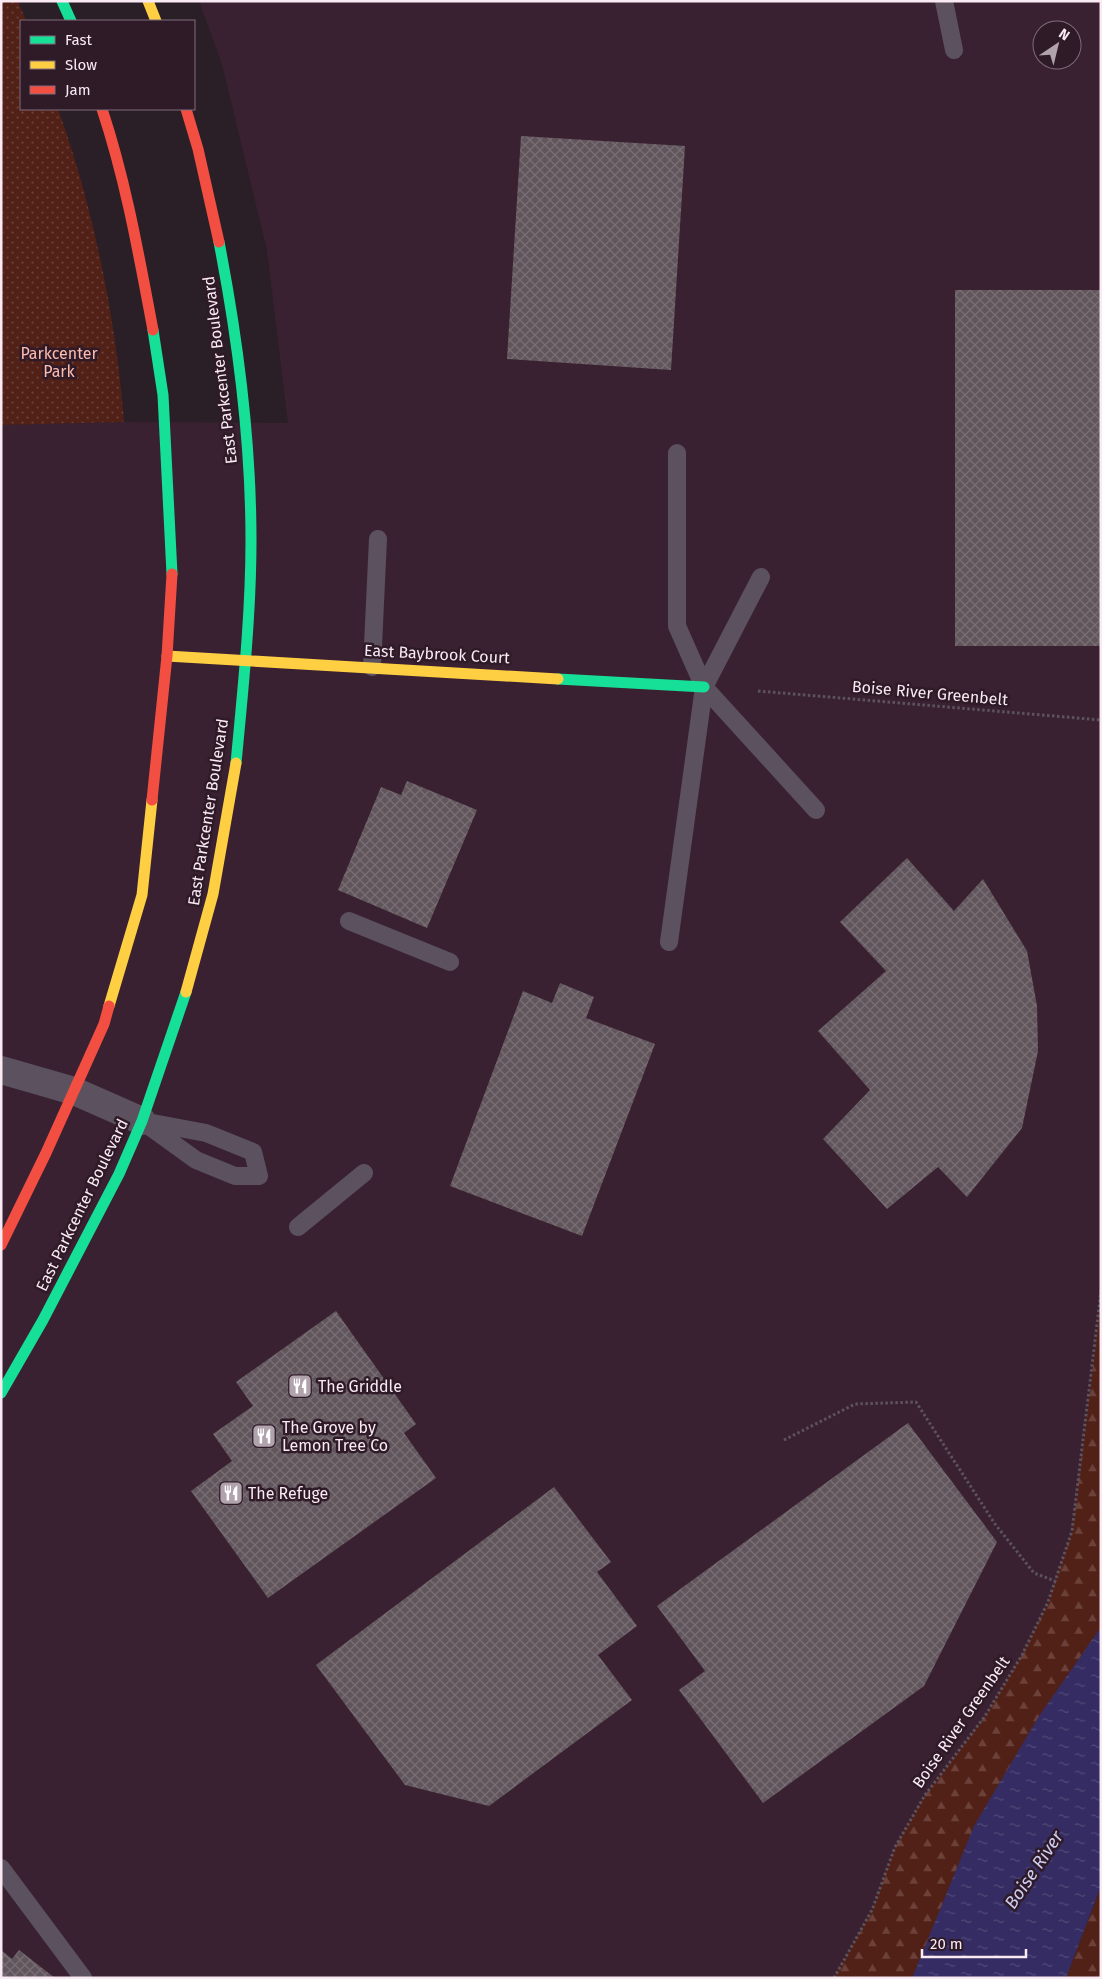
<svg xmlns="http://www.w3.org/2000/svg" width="1102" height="1979" font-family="'Fira Sans',sans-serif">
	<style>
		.built { fill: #3a2132; fill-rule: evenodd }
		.grass { fill: url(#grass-dots) }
		.forest { fill: url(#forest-firs) }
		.water { fill: url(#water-ripples) }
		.building { fill: url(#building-cross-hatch) }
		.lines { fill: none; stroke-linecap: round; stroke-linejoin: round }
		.path { stroke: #5b535d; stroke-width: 3; stroke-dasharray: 2.5 2.5; stroke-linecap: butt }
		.lane { stroke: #5c525f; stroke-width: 18 }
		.street { stroke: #5c525f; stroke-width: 28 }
		.fast { stroke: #16e098; stroke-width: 11 }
		.slow { stroke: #ffcf43; stroke-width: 11 }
		.jam { stroke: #f24e42; stroke-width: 11 }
		.labels { text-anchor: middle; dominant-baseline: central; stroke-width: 5; stroke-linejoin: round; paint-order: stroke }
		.park-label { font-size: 16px; fill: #fdbcae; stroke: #2f1a28 }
		.street-label { font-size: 16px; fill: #f9eaf4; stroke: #2f1a28 }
		.poi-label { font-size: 16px; fill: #f9eaf4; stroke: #2f1a28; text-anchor: start }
		.water-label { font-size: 18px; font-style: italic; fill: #ccccf1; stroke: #2f1a28 }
	</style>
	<defs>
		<pattern id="grass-dots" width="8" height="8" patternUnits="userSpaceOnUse" patternTransform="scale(1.25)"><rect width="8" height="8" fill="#512017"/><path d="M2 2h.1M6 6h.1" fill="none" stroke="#6b4139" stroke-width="1.8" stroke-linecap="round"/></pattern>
		<pattern id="forest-firs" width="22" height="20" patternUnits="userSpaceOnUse" patternTransform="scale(1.25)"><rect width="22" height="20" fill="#512017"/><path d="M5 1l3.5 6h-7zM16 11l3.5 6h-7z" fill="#6b4139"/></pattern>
		<pattern id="water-ripples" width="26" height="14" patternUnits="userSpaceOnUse" patternTransform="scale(1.25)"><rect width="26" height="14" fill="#342c62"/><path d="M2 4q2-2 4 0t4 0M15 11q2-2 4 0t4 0" fill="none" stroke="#524b79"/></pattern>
		<pattern id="building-cross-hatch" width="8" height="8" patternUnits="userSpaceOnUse" patternTransform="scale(1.25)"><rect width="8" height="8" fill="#61565b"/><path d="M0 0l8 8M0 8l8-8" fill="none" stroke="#786e73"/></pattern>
	</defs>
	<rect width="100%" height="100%" fill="#2a1f27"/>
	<!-- built -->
	<path class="built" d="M199 1H1101V1576L892 1978H1V425L124 422 288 423 267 250 222 64ZM1042 30H1072V60H1042Z"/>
	<!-- grass -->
	<path class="grass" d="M1 1H18L26 21H21V109H58C93 205 116 319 124 422L1 425Z"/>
	<!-- forest -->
	<path class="forest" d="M1101 1287V1627L940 1915 912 1978H834L872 1910 895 1847 925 1795 985 1716 1022 1655 1048 1602 1072 1531 1095 1351Z
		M1101 1886V1978H1066Z"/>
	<!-- water -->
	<path class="water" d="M1101 1627V1886L1066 1978H912L974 1826 1039 1716Z"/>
	<!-- building -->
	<path class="building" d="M521 136 685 146 671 370 507 359Z
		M955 290H1101V646H955Z
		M407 781 477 810 427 928 338 890 381 787 401 795Z
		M907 858 954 911 983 879 1027 951 1037 1006 1038 1051 1022 1128 967 1197 938 1167 887 1209 823 1139 870 1090 818 1031 886 971 840 922Z
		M560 983 594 997 586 1018 655 1044 582 1236 450 1186 523 991 552 1003Z
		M336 1311 416 1424 404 1433 436 1478 268 1598 191 1491 232 1461 213 1434 253 1406 236 1382Z
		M908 1423 997 1542 924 1686 763 1803 679 1690 705 1671 657 1606Z
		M554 1487 611 1562 597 1572 637 1626 598 1655 632 1700 489 1806 405 1785 316 1665Z
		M1 1950 12 1959 19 1950 55 1978H1Z"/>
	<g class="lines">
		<!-- path -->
		<path class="path" d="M758 691 1101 720
			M784 1440 855 1404 916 1402 995 1524 1034 1573 1055 1581
			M834 1978 872 1910 895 1847 925 1795 985 1716 1022 1655 1048 1602 1072 1531 1101 1291"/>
		<!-- lane -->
		<path class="lane" d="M944 1 954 50
			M677 453V626L704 687 816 810
			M372 667 378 539
			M349 921 450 962
			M669 942 704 687 761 577
			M142 1121 206 1133 253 1152 259 1176H235L196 1160Z
			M298 1227 364 1173
			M1 1868 83 1978"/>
		<!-- street -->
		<path class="street" d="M1 1070 74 1091 142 1121"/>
		<!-- fast -->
		<path class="fast" d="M62 1 71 21
			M219 242C238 340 251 440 251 540 251 614 243 689 236 763
			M153 330 163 395 172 574
			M558 679 704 687
			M1 1393 43 1320 119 1174 142 1121 186 992"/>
		<!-- slow -->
		<path class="slow" d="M148 1 156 21
			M167 656 558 679
			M186 992 213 894 236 763
			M109 1006 142 895 152 800"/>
		<!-- jam -->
		<path class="jam" d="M102 109C126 181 139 256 153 330
			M186 109 198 149 219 242
			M152 800 167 656 172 574
			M1 1245 46 1153 104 1024 109 1006"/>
	</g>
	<!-- icons -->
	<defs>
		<g id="restaurant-square" transform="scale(1.25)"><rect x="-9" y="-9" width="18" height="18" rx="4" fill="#b1a3ac" stroke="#2f1a28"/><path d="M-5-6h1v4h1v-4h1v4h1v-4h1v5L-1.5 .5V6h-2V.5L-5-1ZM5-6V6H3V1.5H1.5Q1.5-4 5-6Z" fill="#fff"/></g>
	</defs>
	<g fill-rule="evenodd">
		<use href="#restaurant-square" x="300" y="1386"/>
		<use href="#restaurant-square" x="264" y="1436"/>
		<use href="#restaurant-square" x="231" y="1493"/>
	</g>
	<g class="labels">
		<!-- park labels -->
		<g class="park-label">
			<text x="59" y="353">Parkcenter<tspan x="59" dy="18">Park</tspan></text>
		</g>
		<!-- street labels -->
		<g class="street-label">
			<text transform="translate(220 370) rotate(-97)">East Parkcenter Boulevard</text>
			<text transform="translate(437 654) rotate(3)">East Baybrook Court</text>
			<text transform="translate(930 693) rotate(5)">Boise River Greenbelt</text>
			<text transform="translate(208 812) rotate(-81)">East Parkcenter Boulevard</text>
			<text transform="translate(82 1205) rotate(-64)">East Parkcenter Boulevard</text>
			<text transform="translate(961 1722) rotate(-55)">Boise River Greenbelt</text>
		</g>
		<!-- poi labels -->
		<g class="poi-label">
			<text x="318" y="1386">The Griddle</text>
			<text x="282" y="1427">The Grove by<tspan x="282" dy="18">Lemon Tree Co</tspan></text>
			<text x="248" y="1493">The Refuge</text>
		</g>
		<!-- water labels -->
		<g class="water-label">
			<text transform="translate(1034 1870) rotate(-56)">Boise River</text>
		</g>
	</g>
	<!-- border -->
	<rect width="1102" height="1979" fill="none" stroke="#f9eaf4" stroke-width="5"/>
	<!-- legend -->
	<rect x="20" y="20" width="175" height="90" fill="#2f1a28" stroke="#806d7a"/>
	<rect x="30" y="36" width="25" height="8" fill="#16e098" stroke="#806d7a"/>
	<text x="65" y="45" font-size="15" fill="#f9eaf4">Fast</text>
	<rect x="30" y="61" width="25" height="8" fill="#ffcf43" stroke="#806d7a"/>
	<text x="65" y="70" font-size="15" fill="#f9eaf4">Slow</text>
	<rect x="30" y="86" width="25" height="8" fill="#f24e42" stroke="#806d7a"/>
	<text x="65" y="95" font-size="15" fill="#f9eaf4">Jam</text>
	<!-- north arrow -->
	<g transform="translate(1057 45) rotate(35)"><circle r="24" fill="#2f1a28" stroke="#806d7a"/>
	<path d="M0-4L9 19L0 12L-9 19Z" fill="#b1a3ac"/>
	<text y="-8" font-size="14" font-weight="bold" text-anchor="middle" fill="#f9eaf4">N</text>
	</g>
	<!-- scale -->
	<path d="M922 1949v8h104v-8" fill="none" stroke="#f9eaf4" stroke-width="2.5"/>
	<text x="930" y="1949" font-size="15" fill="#f9eaf4" stroke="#2f1a28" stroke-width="4" paint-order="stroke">20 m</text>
</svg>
